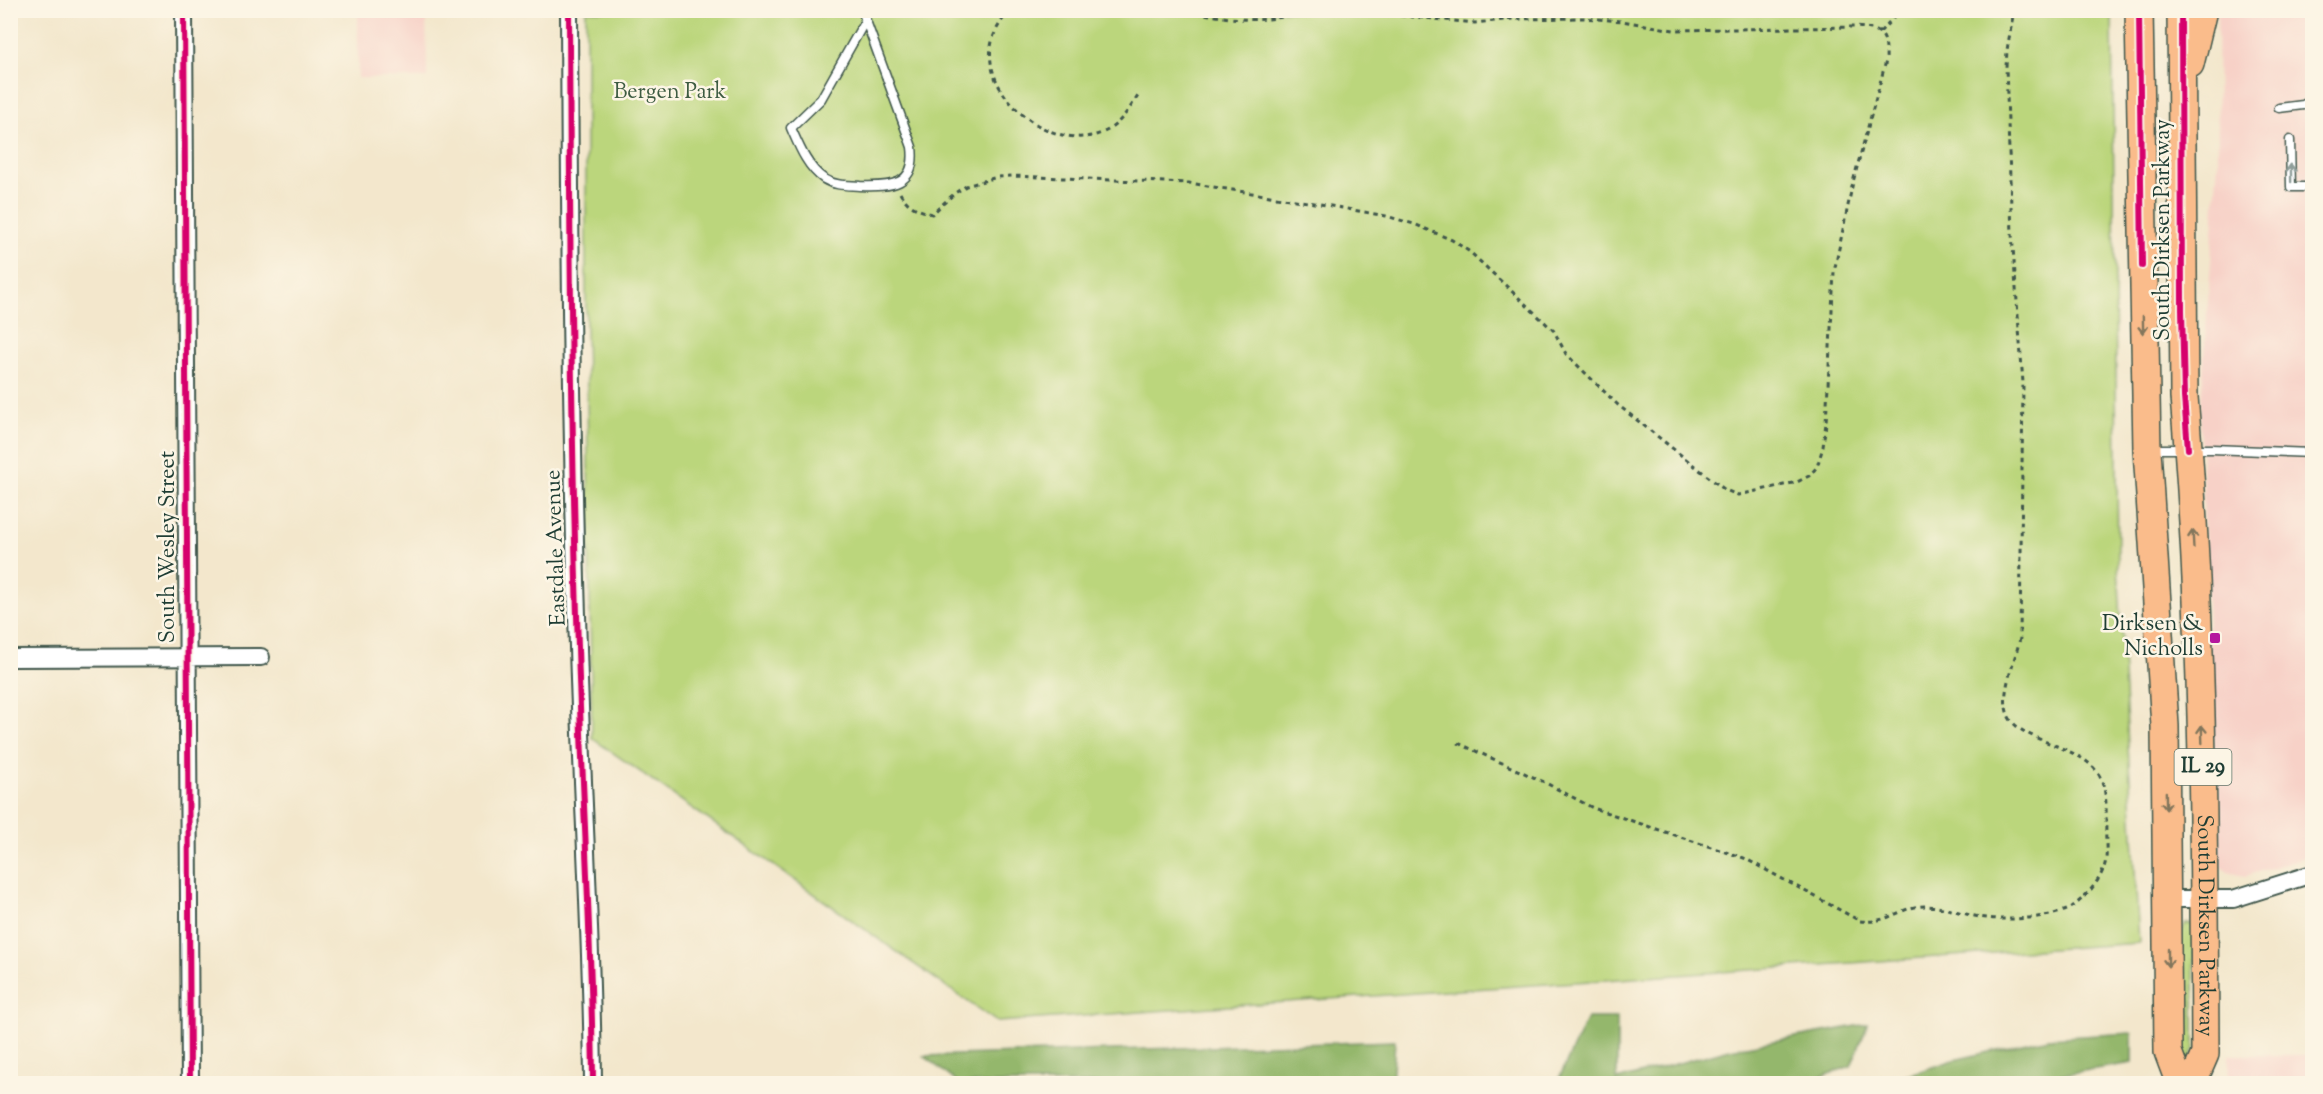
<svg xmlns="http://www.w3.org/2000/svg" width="2323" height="1094" font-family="'Sorts Mill Goudy',serif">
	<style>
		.built { fill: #f7d1c7 }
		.green { fill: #bbd67c; stroke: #6d8a58; stroke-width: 1.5 }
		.forest { fill: #94b76c; stroke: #5a7a50; stroke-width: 1.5 }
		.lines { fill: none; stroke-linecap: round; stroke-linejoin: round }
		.lane-casing { stroke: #3f564b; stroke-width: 11 }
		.street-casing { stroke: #3f564b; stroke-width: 20 }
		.primary-casing { stroke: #3f564b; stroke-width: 30 }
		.path { stroke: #3f564b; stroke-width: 3; stroke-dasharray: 4.5 4.5; stroke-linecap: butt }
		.lane { stroke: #fff; stroke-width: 8 }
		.street { stroke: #fff; stroke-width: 16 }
		.primary { stroke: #fabc8b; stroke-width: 27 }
		.cycleway-casing { stroke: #fcf5e5; stroke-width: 10 }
		.cycleway { stroke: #d6006c; stroke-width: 6 }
		.oneway { stroke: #8f9e9a }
		.oneway2 { stroke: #82765b }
		.poi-dot { fill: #b5179e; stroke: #fcf5e5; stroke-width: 2 }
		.labels { text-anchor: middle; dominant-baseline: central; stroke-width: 5; stroke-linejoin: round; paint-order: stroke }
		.shield { fill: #fcf5e5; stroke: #617469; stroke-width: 1.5 }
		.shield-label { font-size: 21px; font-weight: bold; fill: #1f3d34 }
		.park-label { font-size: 22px; fill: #3e5c42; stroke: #fcf5e5 }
		.street-label { font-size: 22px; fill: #1f3d34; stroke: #fcf5e5 }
		.poi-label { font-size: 22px; fill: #1f3d34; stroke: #fcf5e5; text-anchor: end }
	</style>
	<rect width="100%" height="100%" fill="#fcf5e5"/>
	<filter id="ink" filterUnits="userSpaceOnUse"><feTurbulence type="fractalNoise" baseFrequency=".0167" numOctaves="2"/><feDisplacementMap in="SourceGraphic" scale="12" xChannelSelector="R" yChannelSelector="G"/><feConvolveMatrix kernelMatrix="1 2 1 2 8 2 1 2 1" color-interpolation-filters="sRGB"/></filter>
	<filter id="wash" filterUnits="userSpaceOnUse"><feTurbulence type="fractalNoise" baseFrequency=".008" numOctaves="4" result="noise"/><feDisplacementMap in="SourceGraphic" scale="24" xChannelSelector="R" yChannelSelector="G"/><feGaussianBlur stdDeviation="1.35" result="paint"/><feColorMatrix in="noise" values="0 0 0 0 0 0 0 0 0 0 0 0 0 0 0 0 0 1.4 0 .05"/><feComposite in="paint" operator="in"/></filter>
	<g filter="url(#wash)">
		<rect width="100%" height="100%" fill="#f3e7cc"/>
		<!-- built -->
		<path class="built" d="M358 11H426L427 78H358Z
			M2217 11H2312V855L2245 876 2228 872 2222 867 2217 857 2200 416 2218 161Z
			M2229 1055H2312V1083H2228Z"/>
		<!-- green -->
		<path class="green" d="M586 11H2112L2118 566 2139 943 997 1022 592 738 586 324Z
			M2185 924H2194V1049L2191 1060 2178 1069 2179 938Z"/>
		<!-- forest -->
		<path class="forest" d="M1587 1018H1617V1080L1730 1049 1868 1024 1851 1066 1804 1083H1557Z
			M2132 1033V1063L2040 1078 2027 1083H1883L1954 1060 2049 1038Z
			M1395 1041 1392 1084 958 1083 924 1056Z"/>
	</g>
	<g filter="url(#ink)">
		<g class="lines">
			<!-- lane casing -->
			<g class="lane-casing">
				<path id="lane" d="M862 10 912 147C917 186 891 187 860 186 848 185 835 186 824 179 807 167 799 146 791 128L821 99 865 21
					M2279 108 2303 105 2312 100
					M2290 140 2291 187H2309
					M2150 449H2212L2312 453"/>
			</g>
			<!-- street casing -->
			<g class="street-casing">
				<path id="street" d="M184 10 190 1084
					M569 10C570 223 571 435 578 647 582 792 592 938 593 1084
					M10 658 261 657
					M2168 899H2233L2312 874"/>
			</g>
			<!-- primary casing -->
			<g class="primary-casing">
				<g id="primary">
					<path d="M2139 10 2147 450 2165 726 2168 1052 2180 1084"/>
					<path id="s1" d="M2181 10 2184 397C2203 615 2204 835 2205 1054L2192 1084"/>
					<path d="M2190 64 2203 10"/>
				</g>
			</g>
			<!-- path -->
			<path class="path" d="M1009 10C1003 19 996 28 993 38 975 94 1056 159 1108 130 1120 123 1130 108 1138 96
				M1179 10C1219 16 1265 28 1303 10
				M1880 32 1893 18 1896 10
				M900 193C908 207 918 210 932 214L955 193 966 186 997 177 1012 176 1189 183 1320 204 1386 216 1414 224 1452 240 1470 252 1554 331 1566 354 1618 405 1725 490 1738 495 1752 492 1797 482 1809 476 1817 467 1823 447 1826 423 1834 272 1853 182 1886 61C1887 34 1883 29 1856 27L1674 30 1622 21 1584 18 1513 19 1475 23 1343 10
				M1458 743 1544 782 1593 808 1744 858 1860 921C1890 924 1900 906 1925 906 1946 906 1966 916 1987 918 2007 921 2056 918 2072 907 2086 897 2101 880 2105 864 2107 857 2106 849 2106 842 2105 822 2109 797 2101 779 2087 745 2023 744 2009 717 1998 695 2016 660 2020 638L2023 383 2012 234 2006 67 2007 50 2014 10"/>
			<!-- lane -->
			<use href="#lane" class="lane"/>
			<!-- street -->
			<use href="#street" class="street"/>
			<!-- primary -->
			<use href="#primary" class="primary"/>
			<!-- cycleway casing -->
			<g class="cycleway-casing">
				<path id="cycleway" d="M184 10 190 1084
					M569 10C570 223 571 435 578 647 582 792 592 938 593 1084
					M2139 10 2142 266
					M2181 10 2182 310 2184 397 2188 449"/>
			</g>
			<!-- cycleway -->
			<use href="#cycleway" class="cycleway"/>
		</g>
		<!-- one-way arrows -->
		<defs><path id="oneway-shaft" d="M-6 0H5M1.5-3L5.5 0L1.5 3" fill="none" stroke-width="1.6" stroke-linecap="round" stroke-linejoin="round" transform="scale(1.5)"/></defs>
		<use class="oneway" href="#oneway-shaft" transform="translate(2291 173) rotate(-91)"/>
		<g class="oneway2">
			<use href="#oneway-shaft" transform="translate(2143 325) rotate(89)"/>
			<use href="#oneway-shaft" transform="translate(2193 539) rotate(-93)"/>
			<use href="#oneway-shaft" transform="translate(2202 734) rotate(-92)"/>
			<use href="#oneway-shaft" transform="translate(2166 801) rotate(89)"/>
			<use href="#oneway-shaft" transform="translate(2168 958) rotate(90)"/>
		</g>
	</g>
	<!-- markers -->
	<rect class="poi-dot" x="2209" y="632" width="12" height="12" rx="3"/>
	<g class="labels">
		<!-- shield labels -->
		<rect class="shield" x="2174.5" y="749" width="57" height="36" rx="4.5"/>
		<g class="shield-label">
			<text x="2203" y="767">IL 29</text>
		</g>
		<!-- park labels -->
		<g class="park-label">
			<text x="670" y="93">Bergen Park</text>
		</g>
		<!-- street labels -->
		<g class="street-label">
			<text transform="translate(2164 230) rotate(-90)">South Dirksen Parkway</text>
			<text transform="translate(169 547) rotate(-90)">South Wesley Street</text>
			<text transform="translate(557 548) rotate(-92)">Eastdale Avenue</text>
			<text stroke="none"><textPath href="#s1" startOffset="916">South Dirksen Parkway</textPath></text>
		</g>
		<!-- poi labels -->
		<g class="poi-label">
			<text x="2203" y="625">Dirksen &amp;<tspan x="2203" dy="25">Nicholls</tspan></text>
		</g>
	</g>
	<!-- margin -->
	<rect width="2323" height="1094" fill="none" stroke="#fcf5e5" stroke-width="36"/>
</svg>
